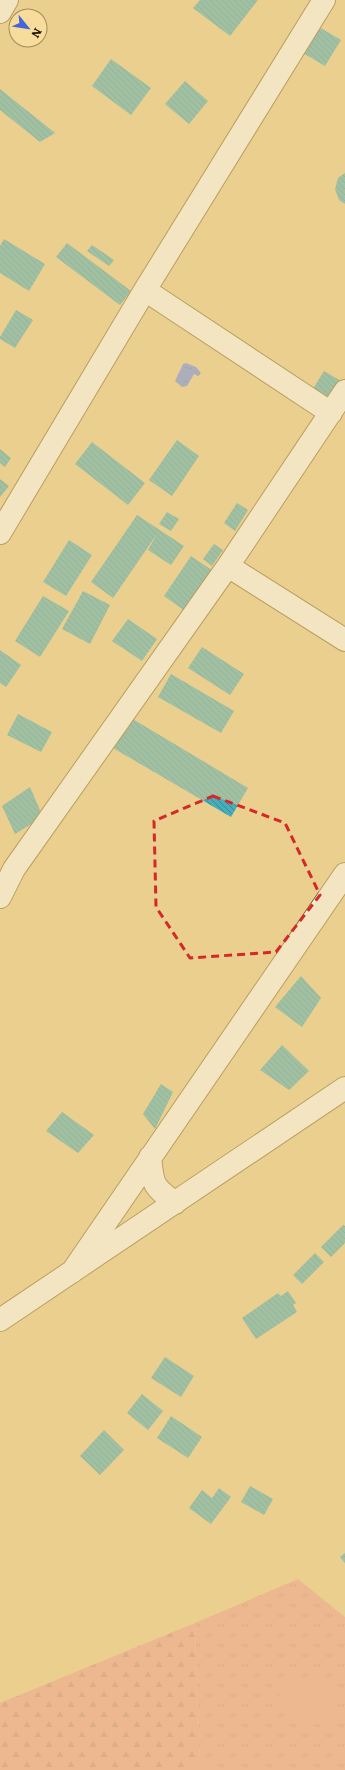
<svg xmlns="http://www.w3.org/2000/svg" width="345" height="1770" font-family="Literata,serif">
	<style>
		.grass { fill: url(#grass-tufts) }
		.forest { fill: url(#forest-firs) }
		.green { fill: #f29a8f }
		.water { fill: url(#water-ripples) }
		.building { fill: url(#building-back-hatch) }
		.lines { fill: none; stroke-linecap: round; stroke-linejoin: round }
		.minor-casing { stroke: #806626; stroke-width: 24 }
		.minor { stroke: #fff; stroke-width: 22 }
		.marked { fill: none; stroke: #d62828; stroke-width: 3; stroke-dasharray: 8 5; stroke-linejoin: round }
	</style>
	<defs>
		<pattern id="grass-tufts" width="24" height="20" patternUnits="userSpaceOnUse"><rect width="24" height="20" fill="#f29a8f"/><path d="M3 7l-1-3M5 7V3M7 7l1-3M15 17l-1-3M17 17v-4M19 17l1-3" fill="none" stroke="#cf847a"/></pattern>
		<pattern id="forest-firs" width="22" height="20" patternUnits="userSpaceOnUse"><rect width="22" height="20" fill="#f29a8f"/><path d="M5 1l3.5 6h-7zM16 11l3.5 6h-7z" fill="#cf847a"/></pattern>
		<pattern id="water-ripples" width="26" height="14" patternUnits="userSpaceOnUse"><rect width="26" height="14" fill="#6388f0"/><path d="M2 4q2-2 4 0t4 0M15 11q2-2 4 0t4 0" fill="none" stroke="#516ec0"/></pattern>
		<pattern id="building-back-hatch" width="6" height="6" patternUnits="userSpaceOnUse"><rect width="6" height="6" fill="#46adbb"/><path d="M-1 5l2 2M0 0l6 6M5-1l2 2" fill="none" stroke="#3a8c96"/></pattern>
	</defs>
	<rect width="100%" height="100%" fill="#eacf8f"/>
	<!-- grass -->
	<path class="grass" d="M298 1579 345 1617V1770H200L195 1623Z"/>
	<!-- forest -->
	<path class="forest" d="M195 1623 200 1770H0V1703Z"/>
	<!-- green -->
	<path class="green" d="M296 1679C320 1678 343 1689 332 1716 316 1729 311 1723 296 1713 290 1709 284 1706 278 1700L281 1685 286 1681Z"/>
	<!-- water -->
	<path class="water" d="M186 363 196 367 201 373 198 376 194 374 187 386 182 387 175 381 183 364Z"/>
	<!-- building -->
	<path class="building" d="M200 0H258L230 36 193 8Z
		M319 27 341 40 325 66 303 53Z
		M111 59 151 88 131 115 92 86Z
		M185 81 208 101 189 124 165 104Z
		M0 89 55 133 40 142 0 110Z
		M345 173V204L339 200 335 189 338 178Z
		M4 239 45 264 29 291 0 273V246Z
		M67 243 131 291 120 305 56 257Z
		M92 245 114 260 109 266 87 251Z
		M16 310 33 320 15 348 0 339V337Z
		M324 371 341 381 328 402 311 392Z
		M177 440 199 456 172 496 149 480Z
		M92 442 145 483 128 505 75 464Z
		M0 449 11 458 5 467 0 463Z
		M0 479 9 486 0 497Z
		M237 503 248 510 235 531 224 523Z
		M167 512 179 519 171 531 159 524Z
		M137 515 184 546 171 565 148 550 157 534 113 598 91 582Z
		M69 540 92 555 66 596 43 582Z
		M214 544 223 550 212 566 203 559Z
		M191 556 213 571 185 611 164 596Z
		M83 591 110 605 90 644 62 629Z
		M43 596 69 611 40 657 15 641Z
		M128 619 157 639 142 661 112 641Z
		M202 647 244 674 230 695 188 668Z
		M0 650 21 665 6 687 0 683Z
		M171 674 234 711 221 733 158 697Z
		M18 714 52 732 41 752 7 735Z
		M131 718 248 788 231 817 113 748Z
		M30 787 43 817 15 834 2 806Z
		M301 976 321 998 302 1027 275 1007Z
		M282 1045 309 1071 289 1090 260 1070Z
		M161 1084 173 1092 155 1129 143 1114Z
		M62 1112 94 1135 78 1153 46 1131Z
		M343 1225 345 1226V1243L331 1257 321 1247Z
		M315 1253 324 1262 302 1284 293 1275Z
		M288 1291 296 1303 293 1305 297 1312 256 1339 242 1318 278 1293 281 1296Z
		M165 1357 194 1376 181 1397 151 1378Z
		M142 1394 163 1411 148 1430 127 1413Z
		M171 1416 202 1437 188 1458 157 1438Z
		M104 1430 124 1450 100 1475 80 1456Z
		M250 1486 273 1499 264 1515 241 1502Z
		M219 1488 231 1497 211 1524 189 1508 202 1490 212 1498Z
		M345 1553V1563L340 1557Z"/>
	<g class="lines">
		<!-- minor casing -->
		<g class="minor-casing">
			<path id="minor" d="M0 12 7 0
				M145 290 331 413
				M0 533 145 290 324 0
				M228 566 345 640
				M0 897 14 869 228 566 345 391
				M150 1157C153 1184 152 1186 175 1203
				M72 1272 345 874
				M0 1320 345 1088"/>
		</g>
		<!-- minor -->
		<use href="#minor" class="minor"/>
	</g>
	<!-- marked area -->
	<path d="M0 0H345V1770H0ZM213 796 285 823 320 895 276 952 190 958 156 907 154 821Z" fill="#eacf8f" fill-opacity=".55" fill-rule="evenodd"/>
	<path class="marked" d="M213 796 285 823 320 895 276 952 190 958 156 907 154 821Z"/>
	<!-- north arrow -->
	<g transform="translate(28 28) rotate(120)"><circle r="19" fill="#f8dc9b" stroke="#a18c5d"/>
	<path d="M0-3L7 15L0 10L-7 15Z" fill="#4367d9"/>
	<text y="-6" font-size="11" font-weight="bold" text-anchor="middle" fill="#1f1500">N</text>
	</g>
</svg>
